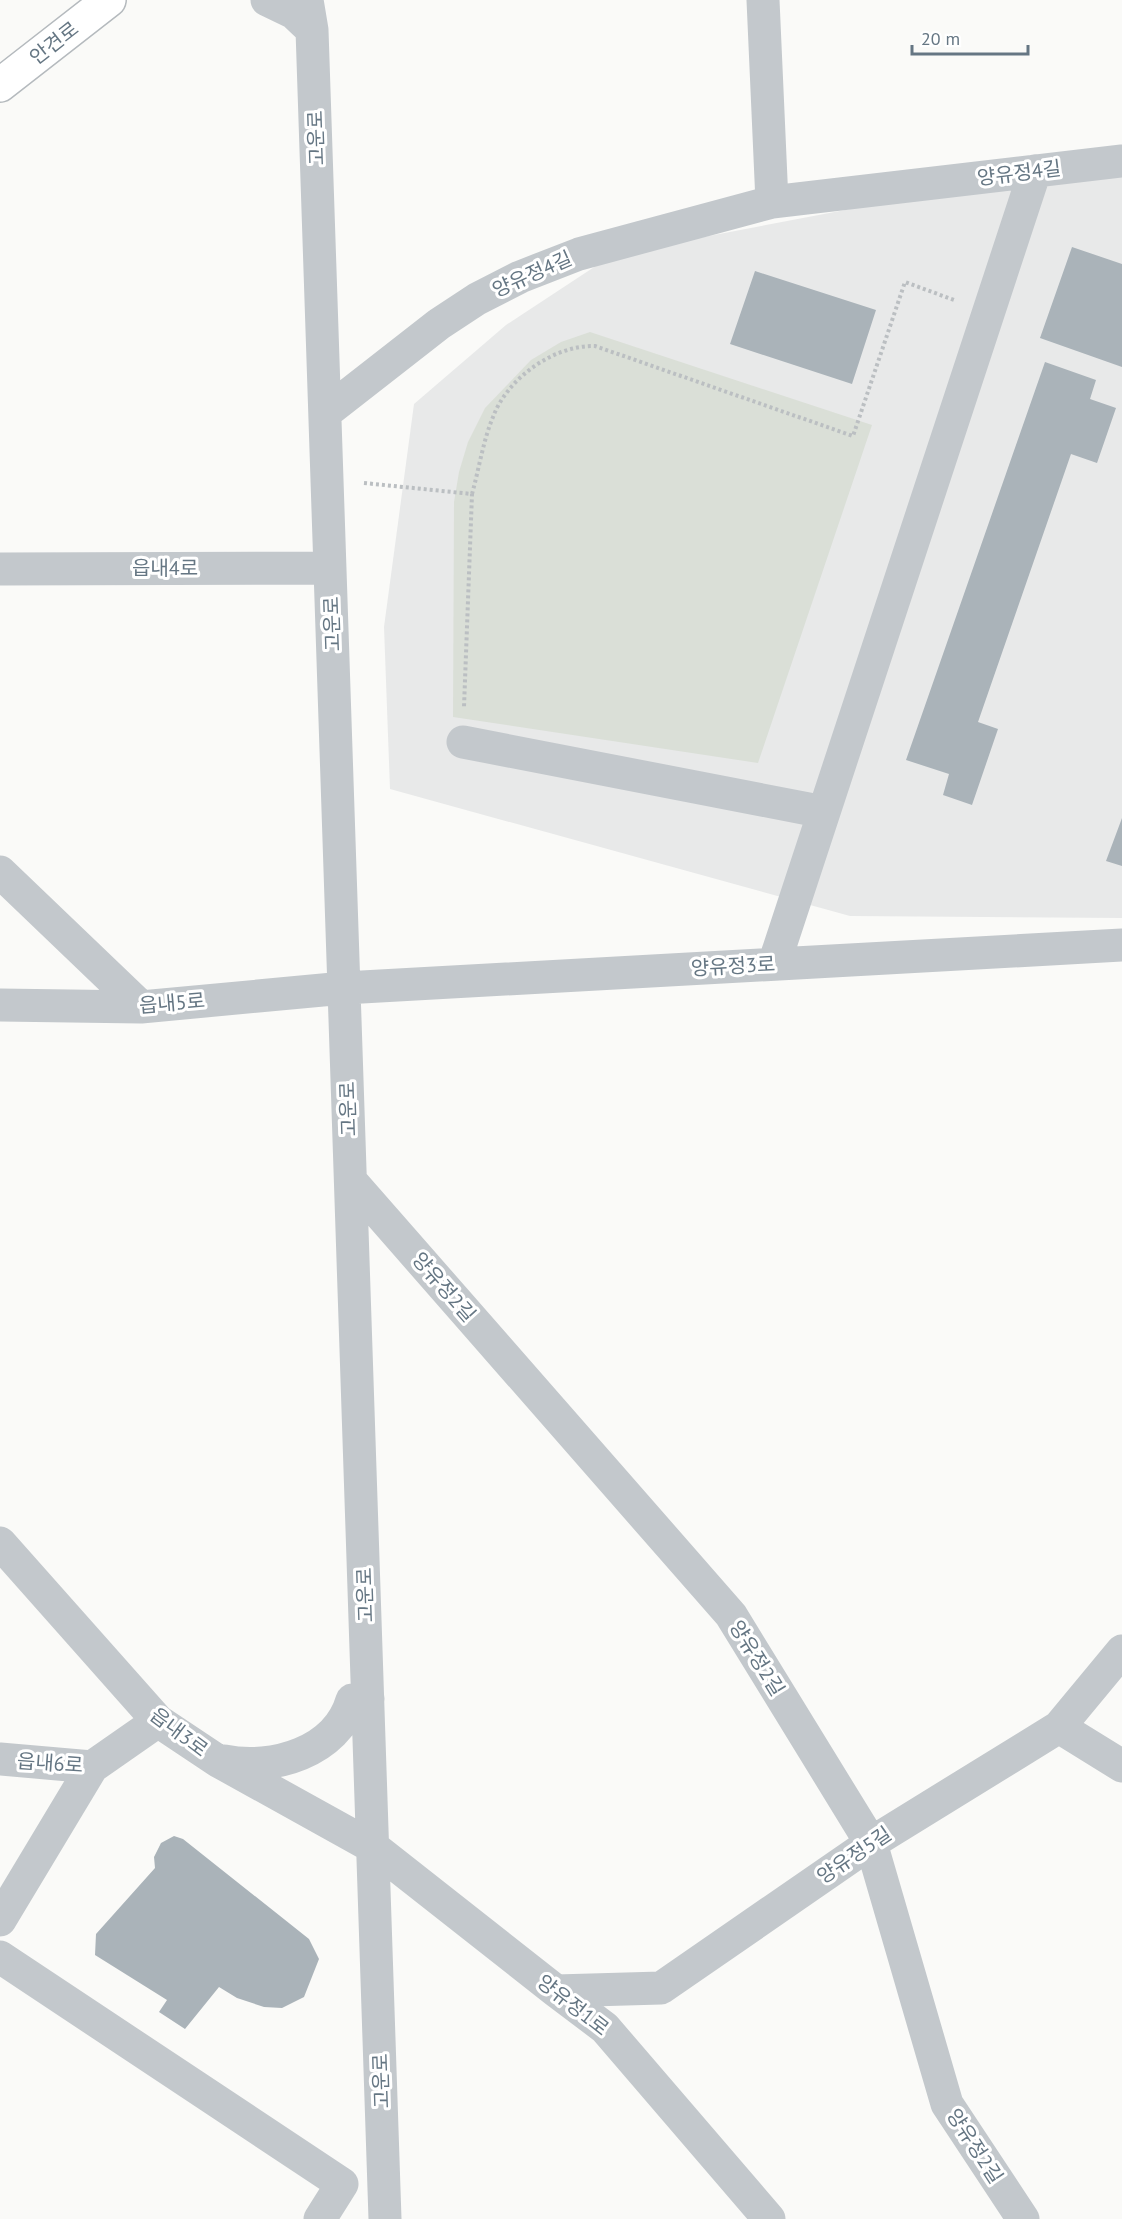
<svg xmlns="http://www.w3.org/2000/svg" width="1122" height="2219" font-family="'PT Sans','Noto Sans KR',sans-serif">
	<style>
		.built { fill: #e8e9e9 }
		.green { fill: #dadfd7 }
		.building { fill: #aab3b9 }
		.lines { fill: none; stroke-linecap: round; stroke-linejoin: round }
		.major-casing { stroke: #b5babe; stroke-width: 36 }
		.path { stroke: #bbbfc2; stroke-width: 4; stroke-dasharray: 3 3; stroke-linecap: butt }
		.minor { stroke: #c3c8cc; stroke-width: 33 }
		.major { stroke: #fff; stroke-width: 33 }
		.labels { text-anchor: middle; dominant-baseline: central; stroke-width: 6; stroke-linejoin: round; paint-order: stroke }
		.street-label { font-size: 20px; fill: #657683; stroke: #fff }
	</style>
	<rect width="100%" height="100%" fill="#fafaf8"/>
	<!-- built -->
	<path class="built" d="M1122 174V918L850 916 390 789 384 627 414 404 506 325 614 254 977 185Z"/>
	<!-- green -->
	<path class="green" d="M590 332 872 425 758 763 453 717 454 502 459 472 468 442 485 408 531 360 561 342Z"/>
	<!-- building -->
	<path class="building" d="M1072 247 1122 264V367L1040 338Z
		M755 271 876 310 852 384 730 344Z
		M1045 362 1096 380 1090 399 1116 408 1097 463 1071 454 978 722 998 729 972 805 943 795 949 774 906 760Z
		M1122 818V866L1106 861Z
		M174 1836 183 1839 309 1939 319 1959 304 1997 282 2008 264 2007 237 1998 219 1987 185 2029 159 2012 167 2000 95 1955 96 1934 155 1868 154 1857 161 1843Z"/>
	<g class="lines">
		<!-- major casing -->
		<g class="major-casing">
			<path id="major" d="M0 85 109 0"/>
		</g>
		<!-- path -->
		<path class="path" d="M364 483 472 494 464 707
			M472 494C479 469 483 441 493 417 507 379 553 345 595 346L853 436 905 282 954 300"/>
		<!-- minor -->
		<path class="minor" d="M267 0 294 13 312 30
			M307 0 312 30 385 2219
			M763 0 772 202
			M325 413 439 324 477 299 520 277 579 254 772 202 1122 161
			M0 569 330 568
			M463 742 824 812
			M0 872 141 1007
			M774 964 1035 171
			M0 1005 141 1007 344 988 1122 945
			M351 1181 731 1615 871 1843 947 2104 1023 2219
			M0 1543 158 1721 218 1761 373 1847 556 1991 605 2028 769 2219
			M1059 1727 1122 1766
			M0 1759 92 1767 158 1721
			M224 1761C273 1771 337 1752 352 1700L368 1699
			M0 1920 92 1767
			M0 1957 342 2184
			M556 1991 661 1988 871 1843 1059 1727 1122 1651
			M320 2219 342 2184"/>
		<!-- major -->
		<use href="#major" class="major"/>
	</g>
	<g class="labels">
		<!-- street labels -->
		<g class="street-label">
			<text transform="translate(54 43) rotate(-38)">안견로</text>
			<text transform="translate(316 138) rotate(-92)">고운로</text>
			<text transform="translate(1019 173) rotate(-7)">양유정4길</text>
			<text transform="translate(532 274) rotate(-24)">양유정4길</text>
			<text x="165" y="568">읍내4로</text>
			<text transform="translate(332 624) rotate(-92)">고운로</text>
			<text transform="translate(733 966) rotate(-3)">양유정3로</text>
			<text transform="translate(172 1003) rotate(-5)">읍내5로</text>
			<text transform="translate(348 1109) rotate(-92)">고운로</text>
			<text transform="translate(444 1287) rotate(49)">양유정2길</text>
			<text transform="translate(365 1595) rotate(-92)">고운로</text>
			<text transform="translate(757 1658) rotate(58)">양유정2길</text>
			<text transform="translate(179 1732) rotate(37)">읍내3로</text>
			<text transform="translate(50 1763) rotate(4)">읍내6로</text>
			<text transform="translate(854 1855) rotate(-34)">양유정5길</text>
			<text transform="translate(573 2005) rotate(38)">양유정1로</text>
			<text transform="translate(381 2081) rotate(-92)">고운로</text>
			<text transform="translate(975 2146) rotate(57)">양유정2길</text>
		</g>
	</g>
	<!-- scale -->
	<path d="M912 45v9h116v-9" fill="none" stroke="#657683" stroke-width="3"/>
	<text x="921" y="45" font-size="18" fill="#657683" stroke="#ffffff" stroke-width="4.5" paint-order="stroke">20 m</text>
</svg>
